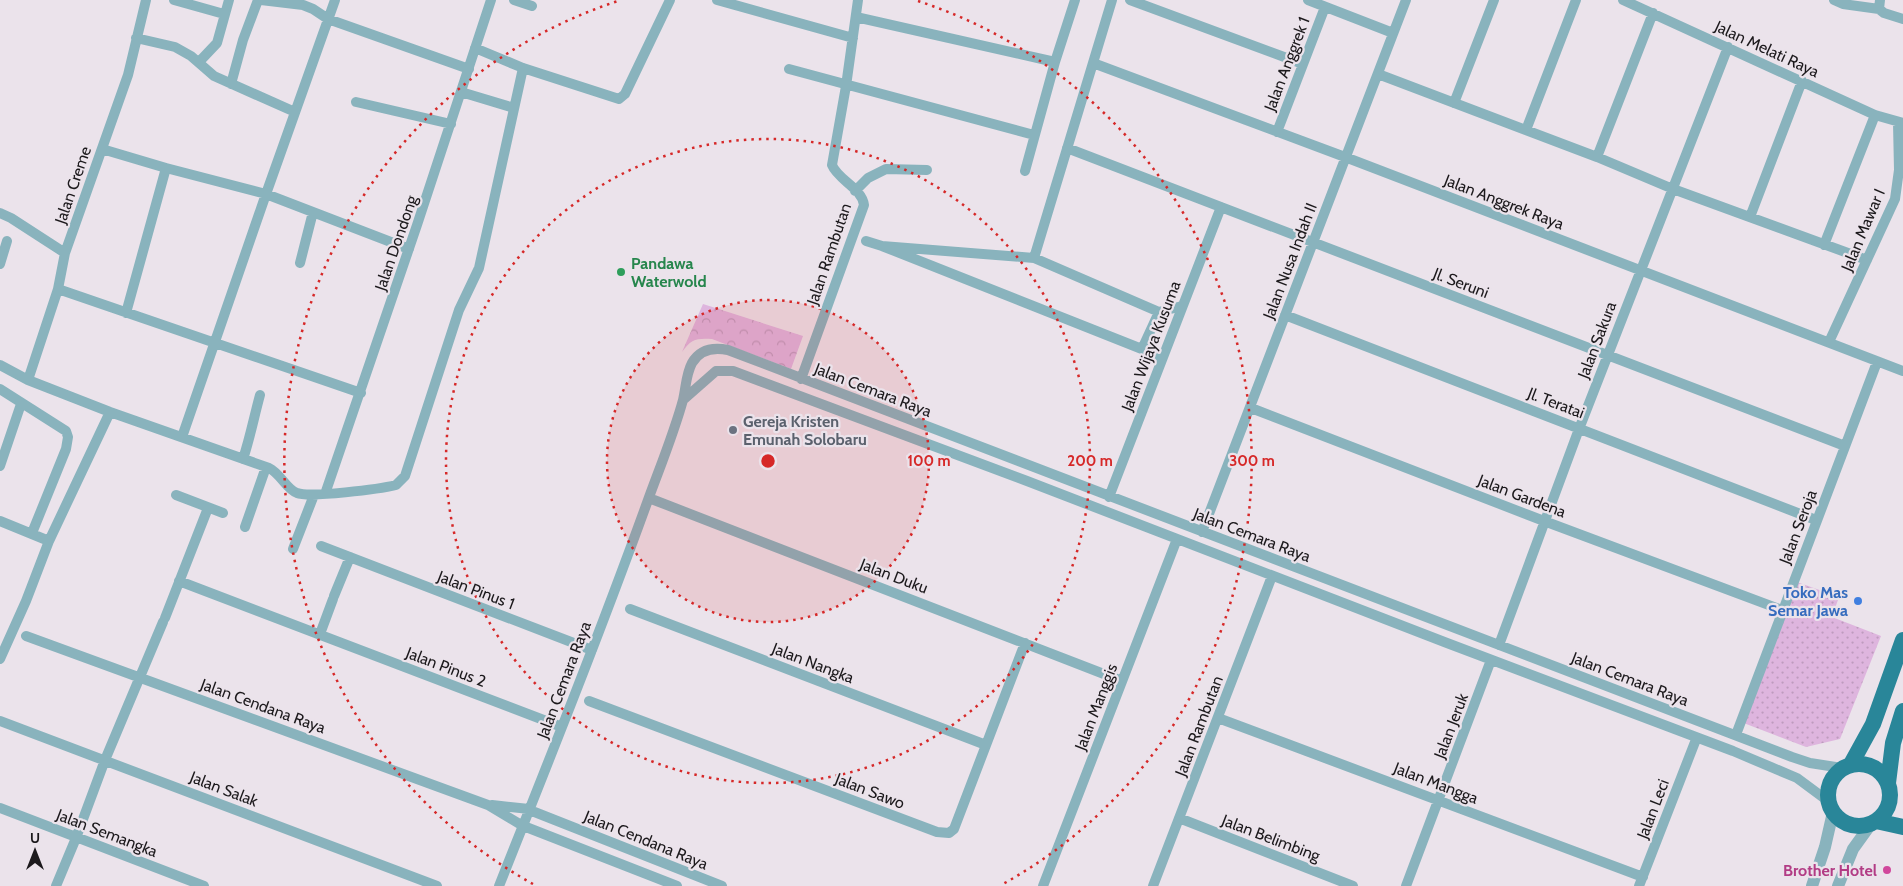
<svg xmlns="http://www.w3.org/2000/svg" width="1903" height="886" font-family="Cabin,sans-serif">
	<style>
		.grass { fill: url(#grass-dots) }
		.forest { fill: url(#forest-crowns) }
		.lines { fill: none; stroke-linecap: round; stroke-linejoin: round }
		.minor { stroke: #89b3bd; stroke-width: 10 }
		.tertiary { stroke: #89b3bd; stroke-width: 12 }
		.primary { stroke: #298699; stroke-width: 16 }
		.ring { fill: none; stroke: #d62828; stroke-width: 2.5; stroke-dasharray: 2.5 5 }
		.leisure-dot { fill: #2e9e5b; stroke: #ebe3eb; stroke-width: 2 }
		.worship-dot { fill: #6b7280; stroke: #ebe3eb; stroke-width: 2 }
		.shop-dot { fill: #3f7fe0; stroke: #ebe3eb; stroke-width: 2 }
		.hotel-dot { fill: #d1479c; stroke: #ebe3eb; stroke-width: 2 }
		.labels { text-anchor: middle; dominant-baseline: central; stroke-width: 4.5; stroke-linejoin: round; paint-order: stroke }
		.street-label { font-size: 16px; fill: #1c191c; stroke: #ebe3eb }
		.leisure-label { font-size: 16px; font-weight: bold; fill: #27864d; stroke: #ebe3eb; text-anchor: start }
		.worship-label { font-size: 16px; font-weight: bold; fill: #5b616d; stroke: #ebe3eb; text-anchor: start }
		.shop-label { font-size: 16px; font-weight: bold; fill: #366cbe; stroke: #ebe3eb; text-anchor: end }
		.hotel-label { font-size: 16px; font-weight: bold; fill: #b23c85; stroke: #ebe3eb; text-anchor: end }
		.centre { fill: #d62828; stroke: #ebe3eb; stroke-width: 2.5 }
		.ring-label { font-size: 15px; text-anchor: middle; font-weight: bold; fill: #d62828; stroke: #ebe3eb; stroke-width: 4.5; stroke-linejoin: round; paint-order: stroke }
	</style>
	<defs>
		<pattern id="grass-dots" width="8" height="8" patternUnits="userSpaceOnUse" patternTransform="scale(1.25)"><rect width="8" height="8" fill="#deb5de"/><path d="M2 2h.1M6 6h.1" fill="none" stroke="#be9bbe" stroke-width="1.8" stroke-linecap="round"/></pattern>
		<pattern id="forest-crowns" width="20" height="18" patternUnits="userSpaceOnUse" patternTransform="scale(1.25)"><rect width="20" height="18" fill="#deb5de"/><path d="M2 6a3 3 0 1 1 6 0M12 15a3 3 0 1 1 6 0" fill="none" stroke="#be9bbe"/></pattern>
	</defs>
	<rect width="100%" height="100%" fill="#ebe3eb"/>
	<!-- grass -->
	<path class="grass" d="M1797 582 1839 597 1832 617 1881 636 1840 739 1806 747 1741 722Z"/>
	<!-- forest -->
	<path class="forest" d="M703 304 803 336 791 369 712 339C697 338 691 339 682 352Z"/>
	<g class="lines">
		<!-- minor -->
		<path class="minor" d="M174 0 224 14
			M261 0 303 5 313 9 328 19 469 69
			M514 0 532 6
			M717 0 853 38
			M1130 0 1303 64
			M1308 0 1393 33
			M1623 0 1875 115 1903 123
			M1834 0 1843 4 1879 9
			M1880 0 1879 9 1884 13 1903 19
			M856 17 1055 62
			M136 38 175 47 191 56 214 76 295 112
			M475 48 523 68 619 99 625 94 670 0
			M199 62 217 43 229 0
			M1093 63 1345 157 1903 371
			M789 69 1034 135
			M1378 74 1597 157 1673 189 1867 260
			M231 84 243 40 258 0
			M461 92 514 108
			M356 102 451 124
			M1454 103 1494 0
			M1526 130 1576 0
			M1277 132 1325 7
			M1067 148 1845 446
			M102 149 166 168
			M1597 157 1653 13
			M1025 171 1055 62 1075 0
			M855 191 868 178 886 169 927 170
			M0 213 11 218 65 253
			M1750 217 1802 81
			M866 241 882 246 1162 357
			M1824 245 1875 115
			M882 246 1034 258 1112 0
			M1034 258 1159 312
			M300 263 313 212
			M0 264 7 241
			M58 289 361 393
			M126 313 166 168 266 194 409 249
			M1285 315 1816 520
			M1829 342 1895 199 1899 170 1898 123
			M1142 349 1159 312 1182 306
			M0 365 28 380 110 412 269 468C280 473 287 490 297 493 310 498 380 489 396 485L405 476 459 310 479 268 523 68
			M801 379 864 205C862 188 838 180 832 165L846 86 858 0
			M28 380 58 289 65 253 128 75 146 0
			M0 389 66 431 68 437 66 449 32 533
			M683 400 716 371H733L1027 481 1447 643 1733 751 1797 778 1828 801
			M1251 408 1544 521 1782 610
			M182 437 266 194 335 0
			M243 459C250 438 254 417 260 395
			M0 466 21 404
			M325 494 417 225 491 0
			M176 495 223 513
			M1109 497 1221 207
			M654 500 1122 681
			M0 521 49 541
			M245 527 266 467
			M1202 532 1406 0
			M321 546 592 650
			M293 549 314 495
			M179 581 562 727
			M334 596 350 557
			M630 609 986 745
			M165 618 208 508
			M320 634 333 599
			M26 636 488 805 523 826
			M1499 645 1579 429 1728 47
			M0 659 26 601 49 541 110 412
			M589 701 937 832 949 833 954 829 1025 643
			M1218 718 1643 877
			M0 721 437 886
			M1737 732 1877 362
			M492 805 529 809
			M0 808 204 886
			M532 811 722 886
			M1179 818 1353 886
			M526 827 677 886
			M56 886 76 838 105 760 163 622
			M499 886C550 758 601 630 648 500 660 467 674 433 683 400 686 387 686 374 692 363 700 349 713 347 728 350L1792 757 1810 763 1842 768
			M1043 886 1177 539
			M1153 886 1272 576
			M1406 886 1491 660
			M1639 886 1695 742"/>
		<!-- tertiary -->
		<path class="tertiary" d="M1812 886 1825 847 1833 812
			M1838 886 1853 849 1871 824"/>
		<!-- primary -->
		<path class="primary" d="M1828 795a31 31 0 1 1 62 0a31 31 0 1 1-62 0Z
			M1851 764 1873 724 1903 640
			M1888 783 1893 743 1903 711
			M1876 821 1903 827"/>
	</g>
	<!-- distance rings -->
	<circle cx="768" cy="461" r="161" fill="#d62828" fill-opacity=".12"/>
	<g class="ring">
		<circle cx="768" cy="461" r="161"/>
		<circle cx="768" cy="461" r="322"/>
		<path d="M533 884A484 484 0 0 1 618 1M918 1A484 484 0 0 1 1003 884"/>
	</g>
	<!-- markers -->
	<circle class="leisure-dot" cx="621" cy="272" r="5"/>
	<circle class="worship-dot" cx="733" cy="430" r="5"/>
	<circle class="shop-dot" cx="1858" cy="601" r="5"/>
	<circle class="hotel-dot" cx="1887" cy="870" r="5"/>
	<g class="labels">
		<!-- street labels -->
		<g class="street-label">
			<text transform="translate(1767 49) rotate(25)">Jalan Melati Raya</text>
			<text transform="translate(1287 64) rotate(-69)">Jalan Anggrek 1</text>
			<text transform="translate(73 185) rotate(-71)">Jalan Creme</text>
			<text transform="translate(1504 202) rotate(21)">Jalan Anggrek Raya</text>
			<text transform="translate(1863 230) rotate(-67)">Jalan Mawar I</text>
			<text transform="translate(396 243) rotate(-71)">Jalan Dondong</text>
			<text transform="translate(829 254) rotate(-71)">Jalan Rambutan</text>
			<text transform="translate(1290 261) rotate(-69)">Jalan Nusa Indah II</text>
			<text transform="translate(1461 283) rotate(21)">Jl. Seruni</text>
			<text transform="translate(1597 340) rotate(-69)">Jalan Sakura</text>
			<text transform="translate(1151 346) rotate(-69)">Jalan Wijaya Kusuma</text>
			<text transform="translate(873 390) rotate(21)">Jalan Cemara Raya</text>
			<text transform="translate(1556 403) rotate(21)">Jl. Teratai</text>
			<text transform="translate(1522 496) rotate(21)">Jalan Gardena</text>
			<text transform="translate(1798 527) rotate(-69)">Jalan Seroja</text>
			<text transform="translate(1252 535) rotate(21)">Jalan Cemara Raya</text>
			<text transform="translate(894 576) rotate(21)">Jalan Duku</text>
			<text transform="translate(476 590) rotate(21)">Jalan Pinus 1</text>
			<text transform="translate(813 663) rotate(21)">Jalan Nangka</text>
			<text transform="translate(446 667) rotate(21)">Jalan Pinus 2</text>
			<text transform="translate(1630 679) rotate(21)">Jalan Cemara Raya</text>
			<text transform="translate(564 680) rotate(-69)">Jalan Cemara Raya</text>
			<text transform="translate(263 706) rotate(20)">Jalan Cendana Raya</text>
			<text transform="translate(1096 707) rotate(-69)">Jalan Manggis</text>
			<text transform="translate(1199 726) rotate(-69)">Jalan Rambutan</text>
			<text transform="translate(1451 726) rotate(-69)">Jalan Jeruk</text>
			<text transform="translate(1436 783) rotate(21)">Jalan Mangga</text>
			<text transform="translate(224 789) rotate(21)">Jalan Salak</text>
			<text transform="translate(870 791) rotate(21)">Jalan Sawo</text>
			<text transform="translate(1653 809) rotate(-69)">Jalan Leci</text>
			<text transform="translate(107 833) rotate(21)">Jalan Semangka</text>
			<text transform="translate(1271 838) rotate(21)">Jalan Belimbing</text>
			<text transform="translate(646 840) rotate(22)">Jalan Cendana Raya</text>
		</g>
		<!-- leisure labels -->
		<g class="leisure-label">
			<text x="631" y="263">Pandawa<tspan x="631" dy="18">Waterwold</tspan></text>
		</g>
		<!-- worship labels -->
		<g class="worship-label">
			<text x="743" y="421">Gereja Kristen<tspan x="743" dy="18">Emunah Solobaru</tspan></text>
		</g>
		<!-- shop labels -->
		<g class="shop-label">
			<text x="1848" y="592">Toko Mas<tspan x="1848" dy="18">Semar Jawa</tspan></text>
		</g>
		<!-- hotel labels -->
		<g class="hotel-label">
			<text x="1877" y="870">Brother Hotel</text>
		</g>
	</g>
	<circle cx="768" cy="461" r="8" class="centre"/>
	<g class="ring-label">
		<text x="929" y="466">100 m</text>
		<text x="1090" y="466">200 m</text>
		<text x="1252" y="466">300 m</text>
	</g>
	<!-- north arrow -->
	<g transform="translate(35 851)" stroke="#ebe3eb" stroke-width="4" paint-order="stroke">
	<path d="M0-4L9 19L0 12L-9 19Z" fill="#1c191c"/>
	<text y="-8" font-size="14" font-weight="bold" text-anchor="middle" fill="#1c191c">U</text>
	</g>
</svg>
